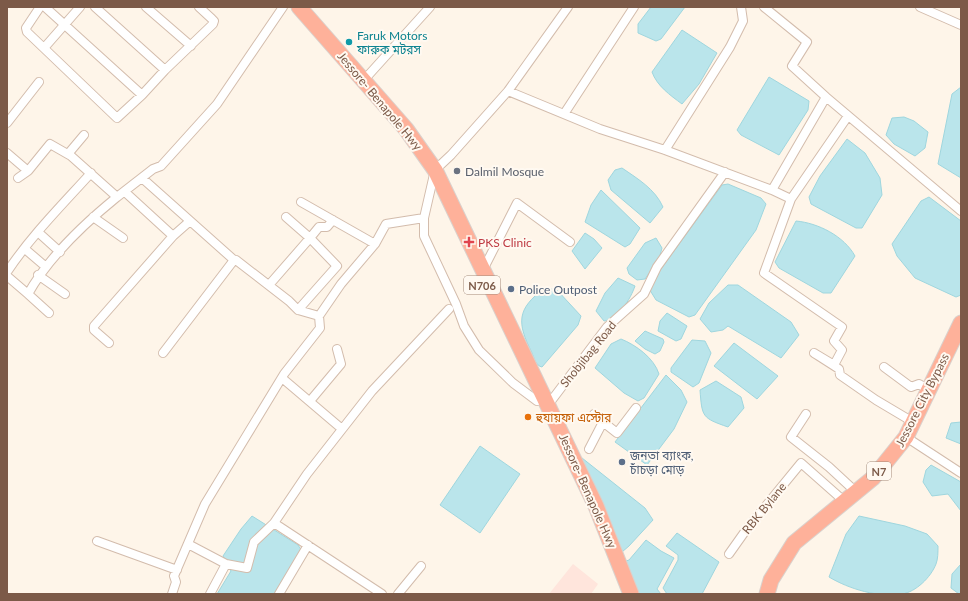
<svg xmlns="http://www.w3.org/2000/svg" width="968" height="601" font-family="Lato,'Noto Sans Bengali',sans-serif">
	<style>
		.commercial { fill: #ffe5dc }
		.water { fill: #bae5eb; stroke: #9fd6de }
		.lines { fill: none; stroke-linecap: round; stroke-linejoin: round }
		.street-casing { stroke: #d3bcac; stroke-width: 10 }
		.highway-casing { stroke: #dad1cc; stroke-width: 17 }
		.street { stroke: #fff; stroke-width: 8 }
		.highway { stroke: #feb19a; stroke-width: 15 }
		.culture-dot { fill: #0f9aa8; stroke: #fff9f1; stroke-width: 1.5 }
		.worship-dot { fill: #6b7280; stroke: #fff9f1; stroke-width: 1.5 }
		.health-dot { fill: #e0444e; stroke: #fff9f1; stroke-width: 1.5 }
		.service-dot { fill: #5c6f8a; stroke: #fff9f1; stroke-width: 1.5 }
		.food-dot { fill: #e8710a; stroke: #fff9f1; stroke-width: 1.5 }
		.labels { text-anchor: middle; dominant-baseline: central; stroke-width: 4; stroke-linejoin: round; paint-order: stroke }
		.shield { fill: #fff9f1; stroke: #a38a7b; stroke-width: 1 }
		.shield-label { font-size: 11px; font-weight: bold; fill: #7c5a48 }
		.culture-label { font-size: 12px; fill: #0d838f; stroke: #fff9f1; text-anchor: start }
		.street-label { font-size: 12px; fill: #7c5a48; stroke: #fff9f1 }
		.worship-label { font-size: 12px; fill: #5b616d; stroke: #fff9f1; text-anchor: start }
		.health-label { font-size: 12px; fill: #be3a42; stroke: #fff9f1; text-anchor: start }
		.service-label { font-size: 12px; fill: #4e5e75; stroke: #fff9f1; text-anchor: start }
		.food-label { font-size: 12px; fill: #c56008; stroke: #fff9f1; text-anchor: start }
	</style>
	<rect width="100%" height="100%" fill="#fef5e9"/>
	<!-- commercial -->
	<path class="commercial" d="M573 564 598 584 591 594H549Z"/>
	<!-- water -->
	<path class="water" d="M651 7H685L661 39 656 41 638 33V24Z
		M682 30 717 53 699 84 682 104C670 95 657 86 652 72Z
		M769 77 809 101 808 110 779 155 741 135 737 130Z
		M961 87V178L938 164 952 94Z
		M904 117 914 121 928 132 925 148 915 156 894 144 886 135 892 118Z
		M847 139 865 153 880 178 882 195 862 228H856L811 204 809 197 820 176Z
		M622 168C638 179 655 189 663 207L650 223 611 190 608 180 615 170Z
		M728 184 761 198 766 204 756 230 695 315 689 317 656 300 648 287 722 185Z
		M601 190 640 228 630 244 625 247 585 222 591 205Z
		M929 197 961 221V295L956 297 915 278 897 256 892 244 921 201Z
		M796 221C818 223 844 236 855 256L831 293H823L779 268 775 262Z
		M585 233 594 239 602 248 585 269 572 251Z
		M656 238 662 248 659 259 645 279 637 280 629 274 627 268 645 243Z
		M618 278 635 286C631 298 618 320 604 321L596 311 605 293Z
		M728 285H738L791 322 799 335 781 358 728 326 723 330 711 332 700 319 709 303Z
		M545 288 557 290 581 316 578 325 542 367C536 366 534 358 532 353 517 323 516 309 545 288Z
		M667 313 687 326 681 339 676 341 658 331 660 321Z
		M645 331 663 339 664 342 660 351 655 354 645 349 635 341Z
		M621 339C636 345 654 358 659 374L644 398 638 401 624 393 595 368 611 344Z
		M692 340 705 341 711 353 699 383 693 387 671 372V368Z
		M734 343 778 376 757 399 714 366Z
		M666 375 681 390 687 402 674 429 647 465 615 442Z
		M716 381 741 397 744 408 728 427C702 418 702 417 700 390Z
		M961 422V444L946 438 951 423Z
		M480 446 520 474 480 533 440 505Z
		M577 454 645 508 653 520 629 546 622 552Z
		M931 465 961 482V511L948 494 932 496 923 482 926 470Z
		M252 516 298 545 302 551 275 594H217L231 571 223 556 241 529Z
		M859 516 905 526 927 534 938 546C938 552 938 559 936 564 931 577 916 592 902 594 879 598 849 589 829 577L846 534Z
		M677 533 719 562 702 594H667L663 588 678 560V555L666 546Z
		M646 540 661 551 674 558 657 589 661 594H634L623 562 629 560Z
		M961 564V594H959L951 588 952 574Z"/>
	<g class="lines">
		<!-- street casing -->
		<g class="street-casing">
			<path id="street" d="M40 7 26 28 27 32 117 118 142 95 165 70 213 24 214 21 212 19 199 7
				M45 7 142 95
				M95 7 165 70
				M146 7 191 46
				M764 7 807 42 792 66 826 97
				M920 7 961 25
				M44 48 80 7
				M364 80 430 7
				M508 91 600 129 665 150 772 190 826 97 961 211
				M564 114 634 7
				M7 123 39 82
				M665 150 730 47 743 21 741 7
				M7 153 28 171 50 144 71 156 117 197 153 169 161 166 217 104 283 7
				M68 154 84 135
				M18 178 28 171
				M142 178 234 260 163 353
				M772 190 791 199 764 273 842 327 834 341 842 350 834 365 814 353 839 369 840 375 876 400 913 422
				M125 192 173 236
				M791 199 848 116
				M301 202 375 244
				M93 217 123 238
				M286 217 310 238 319 227H327L333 220
				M39 233 60 252
				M25 249 46 267
				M236 260 289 301 298 310 319 316
				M484 268 517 203 570 242
				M7 272C31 236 62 205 91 173
				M38 275 65 294
				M7 276 28 294
				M269 285 310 238 337 266 298 310
				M49 313 28 294C48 258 85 223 117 197
				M109 343 94 330V326L173 236 190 221
				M884 367 911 387 919 384 929 390
				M282 378 342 429
				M310 401 341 364 337 349
				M537 401 513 383 479 350 464 326 456 304 424 236V218L435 170 451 155 508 91 568 7
				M548 405 607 327 644 294 657 267 725 172
				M806 414 791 437 829 467 856 492
				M603 422 617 433 636 408
				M906 437 961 473
				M589 449 603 422 594 414
				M97 541 177 570
				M188 544 226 564
				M729 554 746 530 801 463 844 501
				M172 594 176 582 174 576 205 504 284 374 320 328 319 316 341 284 375 244 386 224 424 218
				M210 594 226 564 247 568 254 542 274 523
				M279 594 308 545
				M382 594 274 523 307 474 372 391 449 309
				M398 594 421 566"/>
		</g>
		<!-- highway casing -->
		<g class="highway-casing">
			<path id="highway" d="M299 7 406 129 435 170 596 506 631 594
				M767 594 771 580 794 543 873 478 906 437 961 323"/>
		</g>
		<!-- street -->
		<use href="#street" class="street"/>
		<!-- highway -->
		<use href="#highway" class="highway"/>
	</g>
	<!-- markers -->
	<circle class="culture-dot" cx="349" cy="42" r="4"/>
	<circle class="worship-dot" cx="457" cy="171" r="4"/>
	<path class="health-dot" d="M467 236h4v4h4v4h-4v4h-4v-4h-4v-4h4z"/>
	<g class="service-dot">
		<circle cx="511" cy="289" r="4"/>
		<circle cx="622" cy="462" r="4"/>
	</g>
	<circle class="food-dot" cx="528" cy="417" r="4"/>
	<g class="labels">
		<!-- shield labels -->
		<g class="shield">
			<rect x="464" y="276" width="36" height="18" rx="3"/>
			<rect x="867" y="462" width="24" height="18" rx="3"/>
		</g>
		<g class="shield-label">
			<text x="482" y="285">N706</text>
			<text x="879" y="471">N7</text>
		</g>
		<!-- culture labels -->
		<g class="culture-label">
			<text x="357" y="35">Faruk Motors<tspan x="357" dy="14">ফারুক মটরস</tspan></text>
		</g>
		<!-- street labels -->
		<g class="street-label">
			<text transform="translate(380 101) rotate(50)">Jessore- Benapole Hwy</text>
			<text transform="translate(588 354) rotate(-51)">Shobjibag Road</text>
			<text transform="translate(922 400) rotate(-63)">Jessore City Bypass</text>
			<text transform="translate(588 491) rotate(66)">Jessore- Benapole Hwy</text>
			<text transform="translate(764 508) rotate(-51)">RBK Bylane</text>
		</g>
		<!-- worship labels -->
		<g class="worship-label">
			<text x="465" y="171">Dalmil Mosque</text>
		</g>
		<!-- health labels -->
		<g class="health-label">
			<text x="478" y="242">PKS Clinic</text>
		</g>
		<!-- service labels -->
		<g class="service-label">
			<text x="519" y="289">Police Outpost</text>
			<text x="630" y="455">জনতা ব্যাংক,<tspan x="630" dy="14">চাঁচড়া মোড়</tspan></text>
		</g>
		<!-- food labels -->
		<g class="food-label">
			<text x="536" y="417">হুযায়ফা এস্টোর</text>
		</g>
	</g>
	<!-- border -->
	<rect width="968" height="601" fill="none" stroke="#7c5a48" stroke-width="16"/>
</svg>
